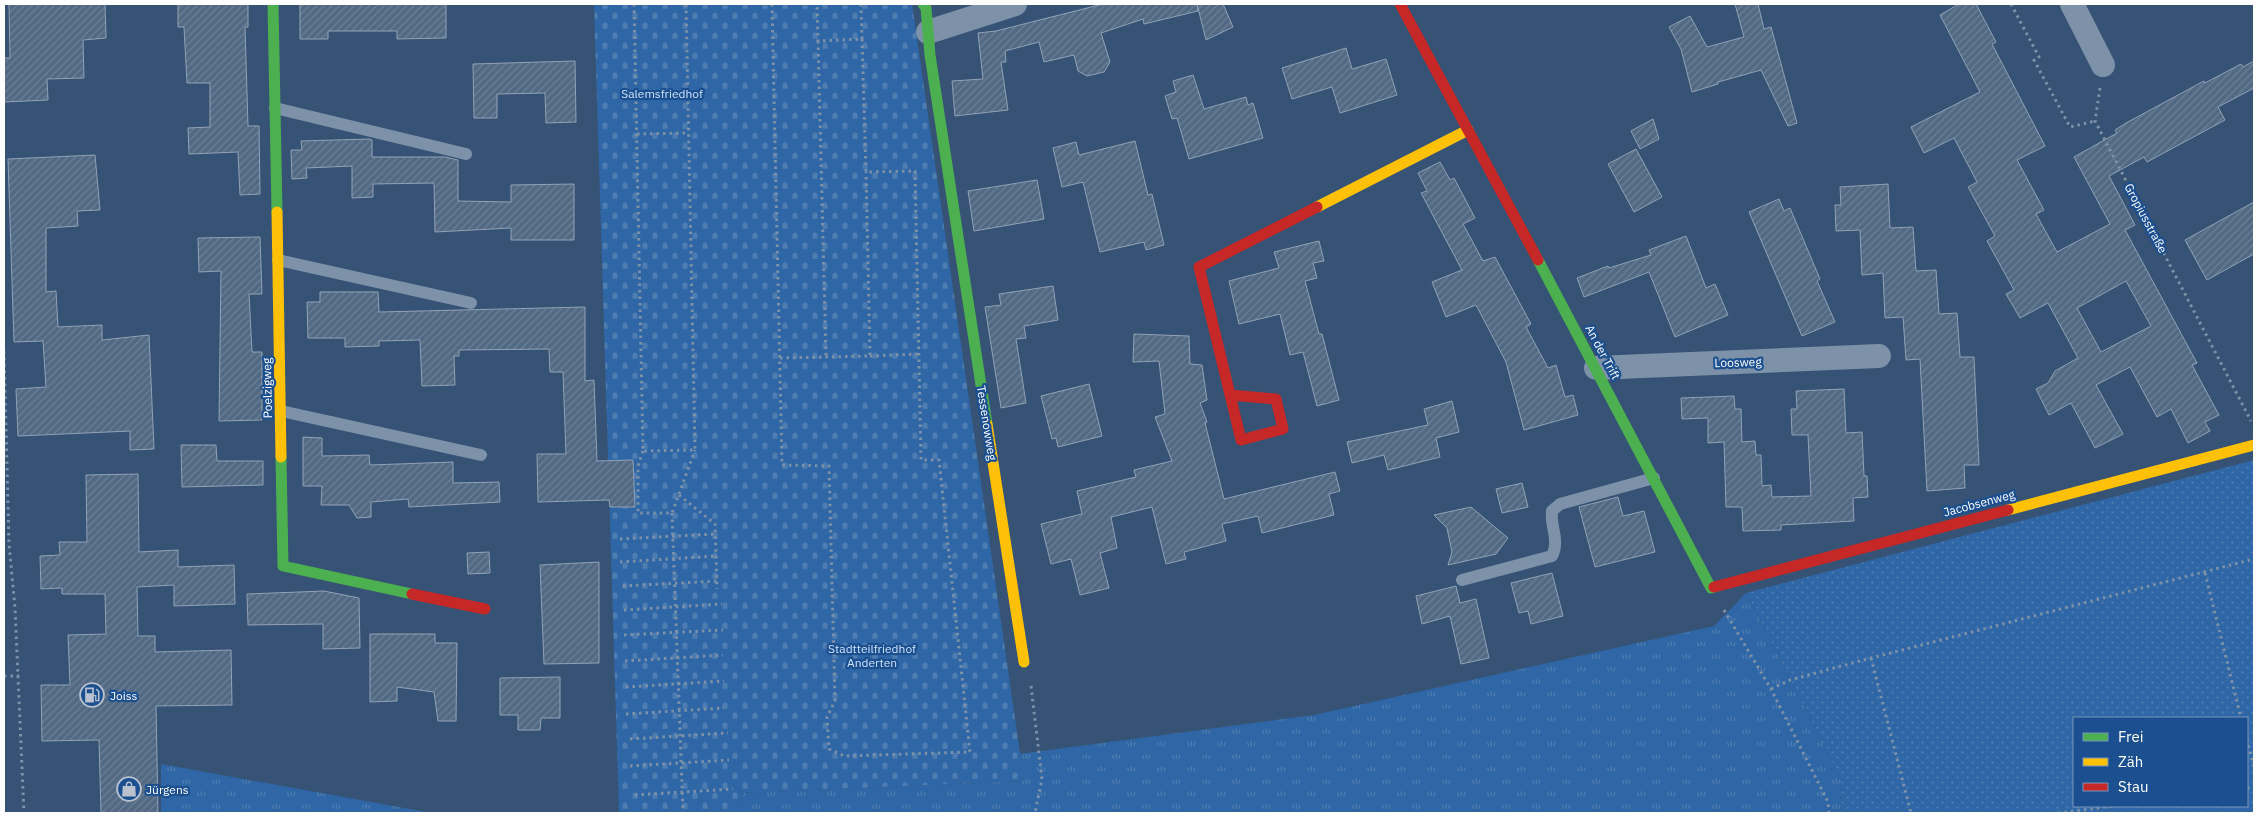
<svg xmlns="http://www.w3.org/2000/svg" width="2258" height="817" font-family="'IBM Plex Sans',sans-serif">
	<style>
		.cemetery { fill: url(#cemetery-stones) }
		.park { fill: url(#park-tufts) }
		.garden { fill: url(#garden-dots); fill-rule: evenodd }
		.building { fill: url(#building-hatch); stroke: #92a2b6; fill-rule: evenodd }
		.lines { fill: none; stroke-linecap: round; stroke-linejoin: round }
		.path { stroke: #7d92a8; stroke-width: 3; stroke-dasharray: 2.5 4; stroke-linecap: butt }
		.lane { stroke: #7d92a8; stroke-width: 12 }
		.street { stroke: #7d92a8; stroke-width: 24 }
		.fast { stroke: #4caf50; stroke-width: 11 }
		.slow { stroke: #ffc107; stroke-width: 11 }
		.jam { stroke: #c62828; stroke-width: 11 }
		.labels { text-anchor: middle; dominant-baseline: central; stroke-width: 4.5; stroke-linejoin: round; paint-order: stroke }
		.park-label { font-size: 12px; fill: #cfe3fa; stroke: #1b4f8f }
		.street-label { font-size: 12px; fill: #fff; stroke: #1b4f8f }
		.poi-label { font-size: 12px; fill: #fff; stroke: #1b4f8f; text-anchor: start }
	</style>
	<defs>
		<pattern id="cemetery-stones" width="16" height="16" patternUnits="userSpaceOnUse" patternTransform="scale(1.25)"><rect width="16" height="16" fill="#2f66a5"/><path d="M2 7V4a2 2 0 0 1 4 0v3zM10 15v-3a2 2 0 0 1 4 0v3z" fill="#4e7db2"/></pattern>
		<pattern id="park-tufts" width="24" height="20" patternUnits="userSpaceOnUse" patternTransform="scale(1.25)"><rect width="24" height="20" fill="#2f66a5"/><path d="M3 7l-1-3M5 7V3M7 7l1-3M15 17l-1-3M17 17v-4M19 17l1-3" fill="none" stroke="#4e7db2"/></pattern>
		<pattern id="garden-dots" width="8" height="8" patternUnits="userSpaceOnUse" patternTransform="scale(1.25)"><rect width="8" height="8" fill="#2f66a5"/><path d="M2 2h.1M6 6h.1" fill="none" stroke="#4e7db2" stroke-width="1.8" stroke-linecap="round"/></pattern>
		<pattern id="building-hatch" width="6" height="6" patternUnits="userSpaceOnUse" patternTransform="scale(1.25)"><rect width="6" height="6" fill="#526984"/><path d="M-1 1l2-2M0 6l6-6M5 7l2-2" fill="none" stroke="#6c8096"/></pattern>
	</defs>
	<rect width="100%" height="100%" fill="#365274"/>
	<!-- cemetery -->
	<path class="cemetery" d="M594 4H912L1024 781 742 793 741 813H619Z"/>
	<!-- park -->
	<path class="park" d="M1746 593 1841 779 1842 813H741L742 793 1024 781 1019 754 1314 715 1714 626Z
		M161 764 432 813H161Z"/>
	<!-- garden -->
	<path class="garden" d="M2254 460V813H1842L1841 779 1746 593ZM2074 718H2247V806H2074Z"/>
	<!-- building -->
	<path class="building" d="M9 4H105L106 38 83 40 84 78 47 79 48 100 4 102V58H10Z
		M178 4H248V27H245L248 126H259L260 194 240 195 238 152 189 154 188 128 210 127V83H187L184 27H178Z
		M300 4H446V38L397 39V31H328V39H300Z
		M1103 4H1197L1198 11 1144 24 1143 19 1101 33 1110 62 1104 72 1087 76 1078 71 1074 55 1044 62 1039 42 1005 51 1006 62H1001L1008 110 955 116 952 81 983 79 978 33 996 31Z
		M1197 4H1223L1233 27 1206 40Z
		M1735 4H1758L1764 29 1771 27 1797 123 1788 126 1761 70 1718 82V84L1692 92 1681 49 1669 27 1690 16 1707 47 1744 37Z
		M1959 4H1976L1996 42 1992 44 2045 146 2017 160 2044 210 2036 214 2057 252 2110 224 2074 157 2117 133 2115 130 2126 123 2204 81 2205 83 2241 64 2243 67 2254 61V88L2218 107 2225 120 2147 162 2144 157 2109 176 2135 225 2125 230 2197 363 2192 365 2219 415 2205 422 2210 431 2188 443 2171 409 2157 417 2130 367 2096 385 2123 434 2095 448 2071 403 2049 415 2036 389 2048 383 2055 371 2078 358 2048 303 2020 318 2006 294 2014 290 1987 241 1995 236 1968 187 1977 182 1954 138 1924 153 1911 127 1980 92 1940 15ZM2126 281 2151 326 2101 352 2077 308Z
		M1346 48 1352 69 1386 59 1397 95 1340 113 1332 87 1292 99 1282 68Z
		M575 61 576 122 546 123 545 93 497 94V118H474L473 64Z
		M1193 75 1204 109 1246 97 1248 105 1253 103 1263 138 1189 159 1177 118 1172 119 1165 96 1176 92 1173 81Z
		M1653 119 1659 139 1640 149 1631 131Z
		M369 139 372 140V157H445L458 160V201L511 202V185L574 184V240H511V228L435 232 434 183 373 184V197L352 198V166L306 168 307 178 292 179 291 150H302L301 141Z
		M1135 141 1148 195 1152 194 1164 245 1146 250 1144 242 1100 252 1083 182 1062 187 1053 148 1076 142 1079 155Z
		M1636 149 1662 197 1634 212 1608 164Z
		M95 155 100 210 77 211 78 226 46 228V292L56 291 58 327 102 325V340L149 335 154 449 130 450V431L18 436 16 389 46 387 43 341 14 342 8 159Z
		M1440 162 1450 180 1454 178 1475 218 1463 224 1483 261 1495 257 1531 324 1526 327 1548 368 1556 365 1565 397 1573 395 1578 415 1524 430 1506 362 1476 305 1446 317 1432 282 1462 270 1421 193 1427 191 1418 173Z
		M1037 180 1044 219 974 231 968 191Z
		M1888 184 1890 228 1913 227 1916 271 1936 270 1939 314 1957 313 1960 357H1974L1979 465H1964L1965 488 1927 491 1920 359 1906 360 1903 317 1885 318 1883 273 1862 275 1860 230 1836 231 1835 205H1841L1840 187Z
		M1779 199 1784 211 1790 208 1820 279 1817 281 1835 322 1802 336 1749 212Z
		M2254 202V254L2207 280 2185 240Z
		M1686 236 1706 288 1715 284 1728 315 1675 337 1649 272 1584 297 1577 278 1608 266 1609 268 1651 255 1649 250Z
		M260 237 262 294H249L252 352H262V420L219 421 221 271 199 272 198 238Z
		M1319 241 1324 261 1313 263 1317 278 1305 281 1319 334H1322L1339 400 1317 406 1303 352 1290 355 1280 314 1239 324 1229 281 1279 268 1274 252Z
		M1053 286 1058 320 1024 326 1026 338 1016 339 1026 403 1001 408 985 307 1001 305 999 294Z
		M320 292H378L379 312 585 307V381L594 380 597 461 633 460 635 507H610L609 500 538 502 537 454H566L563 372H550L549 349 459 350V356H454L455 385 422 386 420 340 379 341V346L345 347V338H308L307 302H320Z
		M1134 334 1189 336 1190 364 1202 365 1207 400 1200 403 1207 422 1205 423 1224 499 1335 472 1340 491 1329 494 1334 515 1262 533 1258 516 1222 524 1226 541 1184 552 1186 559 1166 564 1152 507 1111 517 1117 548 1100 553 1109 588 1080 595 1071 559 1051 564 1041 524 1082 514 1077 491 1136 477 1134 470 1172 461 1155 417 1165 414 1159 361 1133 362Z
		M1089 384 1102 436 1058 447 1056 438 1052 439 1041 396Z
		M1844 389 1846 433 1862 432 1864 476H1867L1868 497 1853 498 1854 521 1781 525V530L1743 531 1742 507H1726L1724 442 1708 443V418L1682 419 1681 398 1734 396 1735 409H1741L1742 442 1755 441 1756 455H1761L1762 486 1771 485 1772 497 1811 496 1808 435H1792L1791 409H1797L1796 391Z
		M1452 401 1459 432 1436 438 1440 457 1388 470 1384 455 1352 463 1347 442 1428 425 1424 409Z
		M303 437 322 438V456L369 455 370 465 453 462V483L499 482 500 502 409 507 408 499 371 502V517L357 518 349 505H321L322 486H303Z
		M181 445H216L217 461H263V485L182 487Z
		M138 474 139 552 178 550V567L234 565 235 604 174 606V585L137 587 138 636H155V652L231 650 232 705 156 706 158 813H101L99 740 42 741 41 685H70L68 635 106 634 105 594H62V588L41 589 40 556 60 555 59 542H87L86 475Z
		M1522 483 1528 507 1502 513 1496 489Z
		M1618 497 1623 516 1644 511 1655 552 1595 567 1579 507Z
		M1471 507 1508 538 1496 554 1448 565 1452 552 1447 528 1434 515Z
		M489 552 490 573 468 574 467 553Z
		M599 562V663L544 664 540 565Z
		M1552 573 1563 616 1531 624 1528 611 1519 613 1511 583Z
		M1456 586 1460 603 1476 599 1489 658 1461 664 1450 616 1422 624 1416 596Z
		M324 591 359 598 360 648 323 649V624L248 625 247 594Z
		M370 634H435V643H457L456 721H438L434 692 397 687V701L370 702Z
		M560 677V718H541L540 730H518V715H500V678Z"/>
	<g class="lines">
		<!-- path -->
		<path class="path" d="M634 4 643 451 695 450 686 4
			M772 4 782 465 829 466 835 701 827 717 829 749 844 756 970 752 939 460H921L915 171 866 172 862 39 818 41 817 4
			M861 4 862 39
			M2011 4 2039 57 2034 60 2070 127 2095 121
			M818 41 826 357
			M2100 88 2095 121 2251 421
			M637 134 689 133
			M4 351 9 544 15 608 24 813
			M870 356 919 354
			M780 358 870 356 866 172
			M643 451 638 466V513H672L695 450
			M679 495 715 524 717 589
			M672 513 683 813
			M620 539 715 534
			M620 562 716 556
			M2205 573 2241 718
			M623 586 717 581
			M624 610 722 604
			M1724 610 1771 689 1828 802 1829 813
			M624 635 723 630
			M1871 658 1911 813
			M625 661 723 655
			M4 676H19
			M1031 686 1042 779 1035 813
			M626 687 724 681
			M1771 689 1790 680 1871 658 2254 559
			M626 714 724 708
			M630 739 728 733
			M2247 739 2254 769
			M630 766 729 760
			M2247 788 2254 787
			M635 795 733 789
			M2058 813 2114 806"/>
		<!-- lane -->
		<path class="lane" d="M275 108 466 154
			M278 260 471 303
			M281 411 481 455
			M1462 580 1552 556C1560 541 1550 526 1552 511L1560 504 1654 478"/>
		<!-- street -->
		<path class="street" d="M2072 4 2103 65
			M928 32 1015 4
			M1596 368 1879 356"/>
		<!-- fast -->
		<path class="fast" d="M273 4 277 212
			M923 4 926 8 930 55 987 424
			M1538 260 1711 588 1714 587
			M281 457 283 566 412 594"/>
		<!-- slow -->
		<path class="slow" d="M1317 207 1468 130
			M277 212 281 457
			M987 424 1024 662
			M2008 510 2254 445"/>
		<!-- jam -->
		<path class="jam" d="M1400 4 1538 260
			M1230 395 1276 399 1283 429 1241 440 1199 267 1317 207
			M1714 587 2008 510
			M412 594 485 609"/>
	</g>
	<!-- icons -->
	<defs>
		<g id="fuel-ring" transform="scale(1.25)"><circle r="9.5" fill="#1b4f8f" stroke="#b9c2ce" stroke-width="1.5"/><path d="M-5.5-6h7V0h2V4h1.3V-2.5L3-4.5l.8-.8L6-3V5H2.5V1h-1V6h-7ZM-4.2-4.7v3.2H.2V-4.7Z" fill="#b9c2ce"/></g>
		<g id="shop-ring" transform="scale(1.25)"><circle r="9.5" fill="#1b4f8f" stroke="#b9c2ce" stroke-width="1.5"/><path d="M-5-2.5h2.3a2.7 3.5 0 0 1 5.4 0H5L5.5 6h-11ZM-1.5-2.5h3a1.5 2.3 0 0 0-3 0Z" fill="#b9c2ce"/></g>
	</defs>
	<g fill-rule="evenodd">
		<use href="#fuel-ring" x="92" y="695"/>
		<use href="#shop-ring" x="129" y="789"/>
	</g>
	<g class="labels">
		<!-- park labels -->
		<g class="park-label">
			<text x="662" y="93">Salemsfriedhof</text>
			<text x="872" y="648">Stadtteilfriedhof<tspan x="872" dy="14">Anderten</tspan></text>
		</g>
		<!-- street labels -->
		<g class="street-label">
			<text transform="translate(2146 218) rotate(62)">Gropiusstraße</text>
			<text transform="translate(1603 352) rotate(62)">An der Trift</text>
			<text transform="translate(1738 362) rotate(-2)">Loosweg</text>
			<text transform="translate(267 388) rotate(-91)">Poelzigweg</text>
			<text transform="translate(987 423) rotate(81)">Tessenowweg</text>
			<text transform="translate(1979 503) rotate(-15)">Jacobsenweg</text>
		</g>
		<!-- poi labels -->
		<g class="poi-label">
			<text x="110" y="695">Joiss</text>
			<text x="146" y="789">Jürgens</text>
		</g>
	</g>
	<!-- border -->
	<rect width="2258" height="817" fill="none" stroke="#ffffff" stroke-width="10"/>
	<!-- legend -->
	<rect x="2073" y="717" width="175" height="90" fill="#1b4f8f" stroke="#7695bc"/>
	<rect x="2083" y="733" width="25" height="8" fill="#4caf50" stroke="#7695bc"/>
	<text x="2118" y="742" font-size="15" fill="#ffffff">Frei</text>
	<rect x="2083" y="758" width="25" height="8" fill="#ffc107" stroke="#7695bc"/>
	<text x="2118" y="767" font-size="15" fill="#ffffff">Zäh</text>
	<rect x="2083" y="783" width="25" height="8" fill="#c62828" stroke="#7695bc"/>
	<text x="2118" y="792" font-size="15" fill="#ffffff">Stau</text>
</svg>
